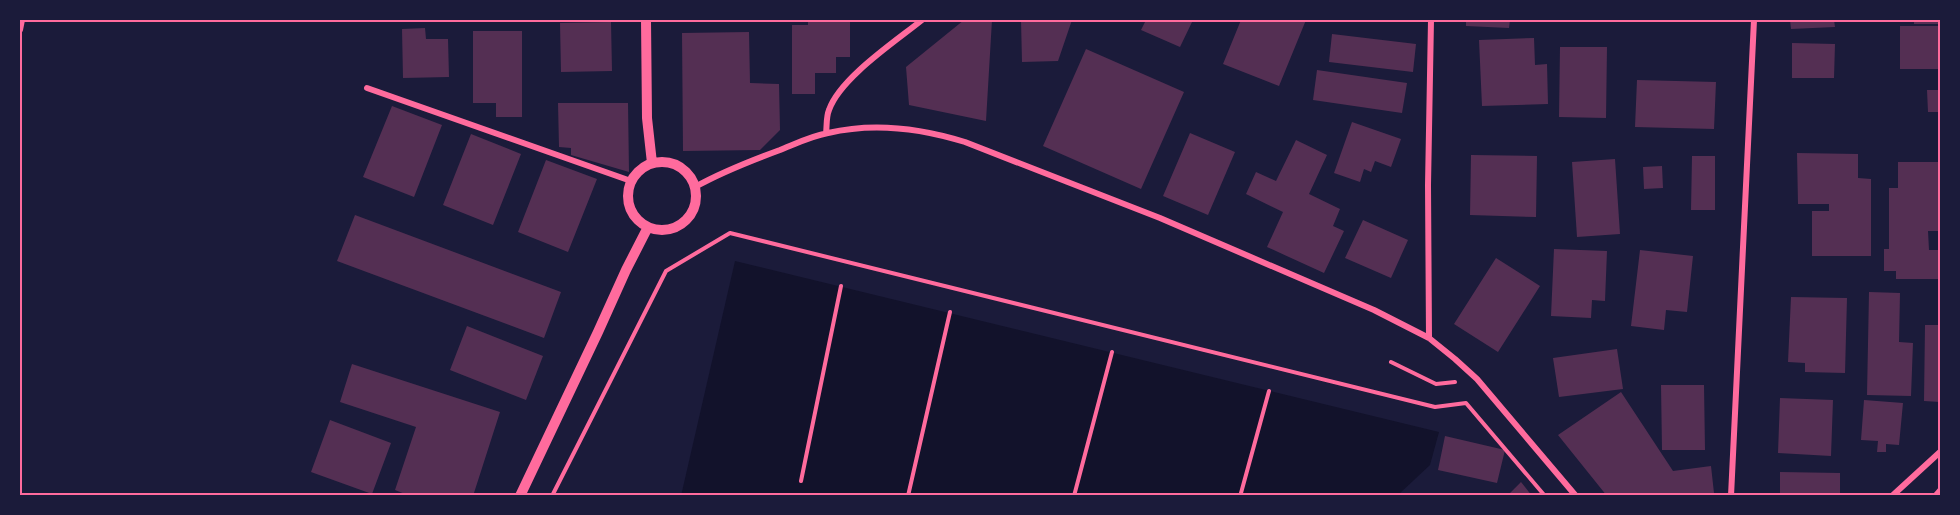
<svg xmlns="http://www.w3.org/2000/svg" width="1960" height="515" font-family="'PT Sans',sans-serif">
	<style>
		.water { fill: #12122b }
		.building { fill: #542f53 }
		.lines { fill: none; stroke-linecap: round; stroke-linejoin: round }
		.path { stroke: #ff6b9d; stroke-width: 4 }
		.minor { stroke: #ff6b9d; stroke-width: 6 }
		.tertiary { stroke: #ff6b9d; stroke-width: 10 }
		.neatline { fill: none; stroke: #ff6b9d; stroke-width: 2 }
	</style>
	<rect width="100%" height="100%" fill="#1b1b3a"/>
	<!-- water -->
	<path class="water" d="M735 261 1439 432 1430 465 1398 495 681 496Z"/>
	<!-- building -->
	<path class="building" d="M808 20H850V57H836V73H815V94H792V25H808Z
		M964 20H992L986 121 909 105 906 67Z
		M1021 20H1072L1058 61 1022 62Z
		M1146 20H1193L1180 47 1141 30Z
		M1241 20H1306L1279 86 1223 64Z
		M1466 20H1510L1509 28 1466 26Z
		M1790 20H1834L1835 27 1791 29Z
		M1914 20H1939V24H1914Z
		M611 22 612 71 561 72 560 23Z
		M1900 26H1940V69H1900Z
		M425 28 426 39H448L449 77 403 78 402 29Z
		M473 31H522V117H496V103H473Z
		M749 32 750 83 779 84 780 130 760 150 683 151 682 33Z
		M1332 34 1416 44 1413 72 1329 62Z
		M1534 38 1535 65 1547 64 1548 104 1482 106 1479 40Z
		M1792 43 1835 44 1834 78H1792Z
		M1560 47H1607L1606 118 1559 117Z
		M1086 49 1184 92 1141 189 1043 146Z
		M1317 70 1407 83 1402 113 1313 100Z
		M1637 80 1716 82 1714 129 1635 127Z
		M1927 90H1940V112H1928Z
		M558 103H628L629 172 571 155V148L559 147Z
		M392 106 442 125 414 197 363 177Z
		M1352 122 1401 139 1391 167 1375 161 1371 172 1364 169 1360 182 1334 173Z
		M1190 133 1235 152 1208 215 1163 196Z
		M471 134 521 154 493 225 443 205Z
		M1296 140 1327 155 1309 194 1340 209 1333 226 1344 231 1324 273 1267 247 1283 212 1246 194 1256 172 1276 181Z
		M1797 153 1858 154V178L1871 179V256H1812V211H1829V204H1798Z
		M1471 155 1537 156 1536 217 1470 215Z
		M1692 156H1715V210H1691Z
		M1615 159 1620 234 1577 237 1572 162Z
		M546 160 597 179 568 252 518 232Z
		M1898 162H1940V231H1928L1929 250H1940V279H1896V271H1884V249H1889V188H1898Z
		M1662 166 1663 188 1644 189 1643 167Z
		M355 215 561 292 544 338 337 261Z
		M1363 220 1408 240 1391 278 1345 258Z
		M1554 249 1607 251 1605 301 1592 300 1591 318 1551 316Z
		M1640 250 1693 256 1687 312 1666 310 1664 330 1631 326Z
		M1496 258 1540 286 1498 352 1454 324Z
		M1869 292 1900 293 1899 342 1913 343 1911 396 1867 395Z
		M1791 297 1847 298 1845 373 1805 372V363L1788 362Z
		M1925 325H1940V402L1924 401Z
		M467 326 543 356 526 400 450 370Z
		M1617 349 1623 389 1559 397 1553 358Z
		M352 364 500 412 473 496H410L395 490 416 427 340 402Z
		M1661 385H1704L1705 450H1662Z
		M1621 392 1673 471 1711 466 1714 493 1704 496H1607L1558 435Z
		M1780 398 1833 400 1831 456 1778 453Z
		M1864 400 1903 403 1899 445 1886 444V452H1877L1878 441 1861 440Z
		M330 420 391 443 372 494 311 472Z
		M1445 436 1505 450 1497 483 1438 470Z
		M1780 472 1840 473V496H1780Z
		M1521 482 1532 496H1507Z"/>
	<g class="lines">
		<!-- path -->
		<path class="path" d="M1391 362 1436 384 1455 382
			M801 481 841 286
			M1241 493 1269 391
			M552 496 666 271 730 233 1435 407 1466 403 1545 496
			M908 496 950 312
			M1074 496 1112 352
			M1934 496 1940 489"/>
		<!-- minor -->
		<path class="minor" d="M20 30 22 20
			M367 88 631 181
			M826 133C827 126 826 117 829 110 840 78 896 41 922 20
			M695 187C722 172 750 161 780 150 795 144 811 136 828 133 874 122 920 128 965 142L1160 218 1374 310 1429 338 1455 359 1477 379 1576 496
			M1429 338 1428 185 1431 20
			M1731 496 1754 20
			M1892 496 1940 452"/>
		<!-- tertiary -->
		<path class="tertiary" d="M646 20 647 118 652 163
			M628 196a34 34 0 1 1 68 0a34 34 0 1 1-68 0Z
			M520 496 598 332 626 270 648 227"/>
	</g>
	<!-- border -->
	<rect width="1960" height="515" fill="none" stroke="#1b1b3a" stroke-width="42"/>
	<rect x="21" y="21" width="1918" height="473" class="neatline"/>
</svg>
